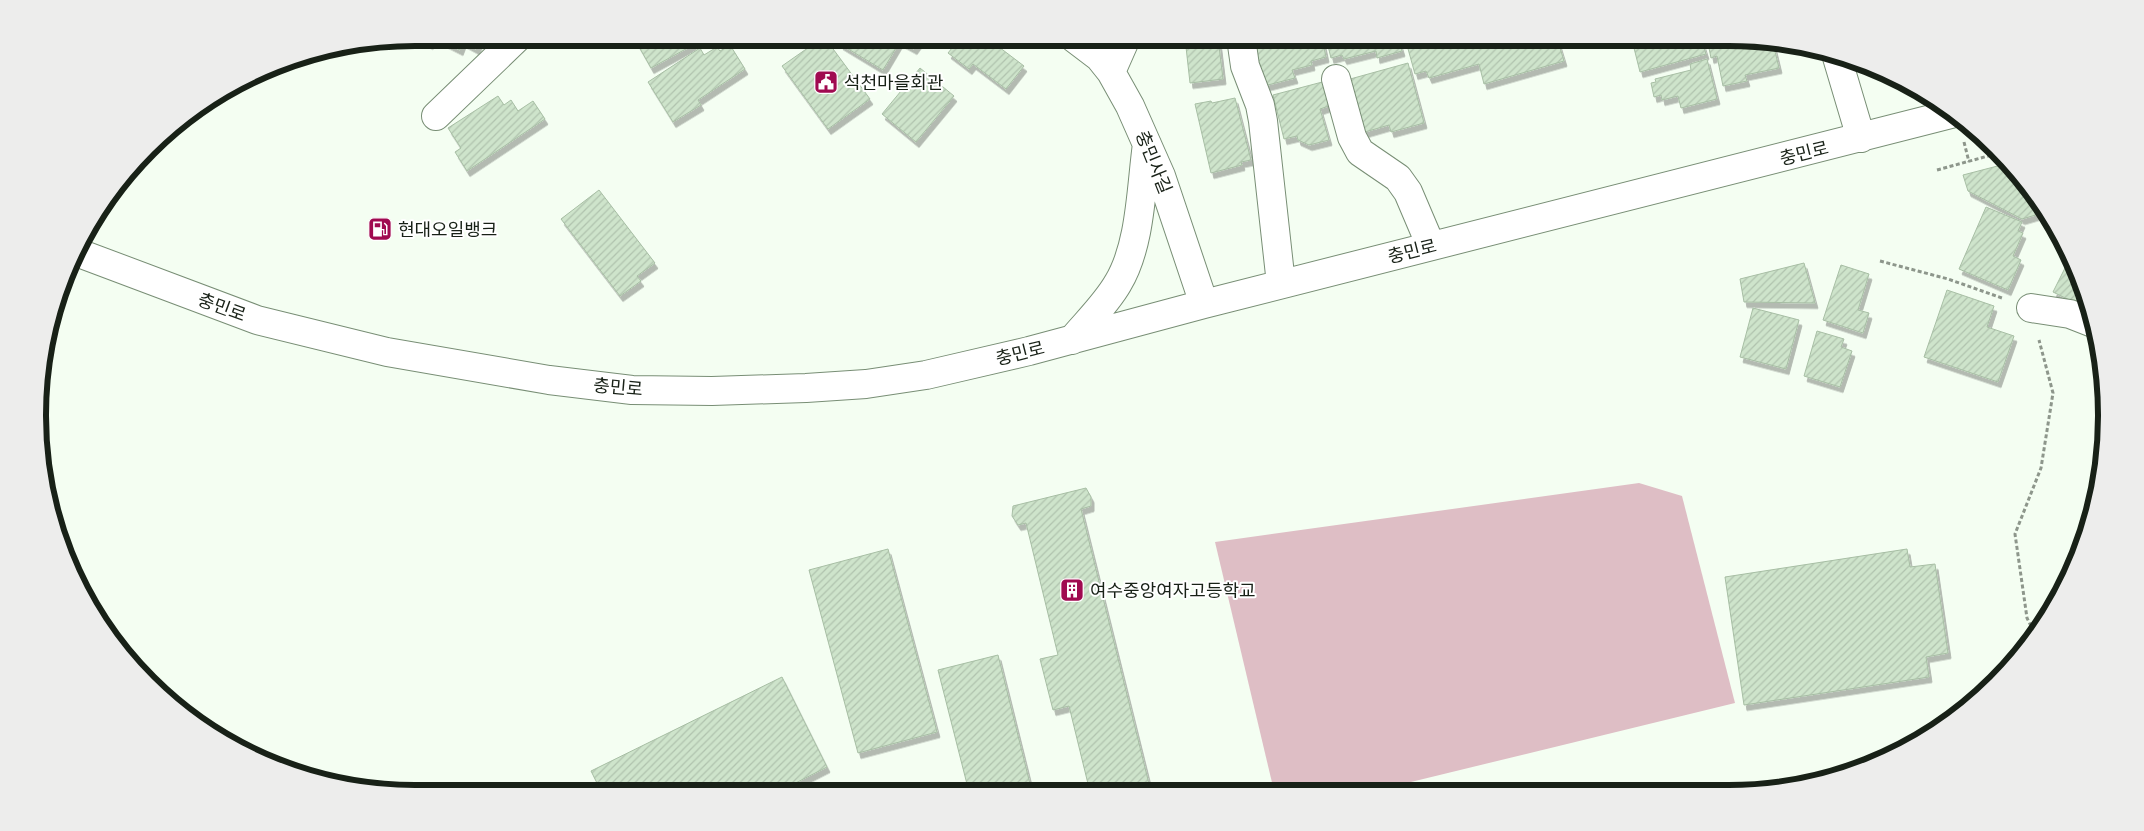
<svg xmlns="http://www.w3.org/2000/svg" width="2144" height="831" font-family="'PT Sans Narrow','Noto Sans KR',sans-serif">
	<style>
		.garden { fill: #debec5 }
		.building { fill: url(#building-hatch); stroke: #a7bea4; filter: url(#shadow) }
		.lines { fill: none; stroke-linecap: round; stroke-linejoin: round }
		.minor-casing { stroke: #788e75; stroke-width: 30 }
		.path { stroke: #8d968b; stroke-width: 3; stroke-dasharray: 4 2.5; stroke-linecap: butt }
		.minor { stroke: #fff; stroke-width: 28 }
		.labels { text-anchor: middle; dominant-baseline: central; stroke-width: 4; stroke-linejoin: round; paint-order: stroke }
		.poi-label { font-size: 18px; fill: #182117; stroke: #fff; text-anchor: start }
		.street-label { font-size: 18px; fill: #182117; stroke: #fff }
		.rim { fill: none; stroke: #182117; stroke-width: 6 }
	</style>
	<defs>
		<pattern id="building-hatch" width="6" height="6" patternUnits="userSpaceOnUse" patternTransform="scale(1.25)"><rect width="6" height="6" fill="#cee4cb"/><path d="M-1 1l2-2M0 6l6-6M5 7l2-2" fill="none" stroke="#b0c3ae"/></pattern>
		<filter id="shadow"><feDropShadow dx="3" dy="5.5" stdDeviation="0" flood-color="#0004"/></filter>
	</defs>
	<rect width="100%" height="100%" fill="#f4fef2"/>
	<!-- garden -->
	<path class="garden" d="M1639 483 1682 496 1735 703 1374 791H1274L1215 542Z"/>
	<!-- building -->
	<path class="building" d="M418 38H433L430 44Z
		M436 38H482L476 49 463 42 460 50Z
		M634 38H706L651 68Z
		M822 38H825L870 99 828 129 782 66Z
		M844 38H890L899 43 883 70 840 44Z
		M894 38H922L914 49Z
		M960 38H978L992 48 995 44 1024 66 1006 89 973 64 969 69 948 53Z
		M1185 38H1218L1223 79 1190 83Z
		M1274 38H1322L1326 57 1311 61 1312 65 1292 70 1295 78 1264 86 1253 43Z
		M1326 38H1398L1402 51 1377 58 1376 51 1344 59 1342 55 1331 58Z
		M1405 38H1557L1564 61 1484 84 1479 64 1429 78 1426 71 1415 74Z
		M1642 38H1701L1706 54 1640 72 1634 48 1644 45Z
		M1707 38H1729L1773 43 1779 68 1745 75 1747 81 1723 86 1717 56 1711 58Z
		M730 45 745 69 698 100 701 105 673 122 648 82 700 48 704 55 717 47 720 51Z
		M1707 59 1717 99 1681 108 1678 96 1662 100 1661 95 1654 97 1651 83 1656 82 1655 79 1691 70 1690 64Z
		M1408 63 1424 123 1391 132 1389 125 1358 134 1343 81Z
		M920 68 954 96 916 142 882 114Z
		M1326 81 1332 105 1320 109 1329 140 1309 145 1298 140 1297 136 1284 139 1273 95Z
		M498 96 504 105 511 100 518 111 533 101 545 119 467 171 455 152 461 148 448 128Z
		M1235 98 1251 160 1241 162 1242 165 1211 173 1195 104 1211 101 1212 103Z
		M2009 163 2013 166 2046 212 2022 219 1968 191 1963 175Z
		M599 190 655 263 637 276 641 281 620 296 561 219Z
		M1986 207 2022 222 2018 231 2023 233 2013 256 2021 260 2008 290 1959 269Z
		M2070 258 2087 294 2090 310 2053 292Z
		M1804 263 1815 303 1744 302 1740 279Z
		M1841 265 1869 274 1858 310 1869 313 1863 333 1823 320Z
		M1947 290 1994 306 1987 327 2014 336 1998 382 1924 357Z
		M1753 308 1799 320 1786 369 1740 357Z
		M1817 331 1844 339 1841 347 1852 351 1840 387 1804 376Z
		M1086 488 1091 497V506L1081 509 1151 792H1090L1069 706 1053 710 1040 659 1058 655 1026 523 1018 525 1012 516 1013 506Z
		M888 549 937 732 858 753 809 570Z
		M1907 549 1910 567 1935 564 1948 653 1926 657 1929 677 1744 705 1725 577Z
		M998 655 1032 792H969L938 670Z
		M782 677 827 767 776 793H602L591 771Z
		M1909 746 1895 755 1891 756 1890 749Z"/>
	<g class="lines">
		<!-- minor casing -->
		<g class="minor-casing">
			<path id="minor" d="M1074 38 1099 57 1111 72 1130 106 1161 176 1204 304
				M1241 38 1245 66 1260 105 1263 121 1281 284
				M1836 54 1861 138
				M1111 72 1126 38
				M1336 79 1352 137 1360 152 1398 178 1408 192 1431 246
				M436 116 517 38
				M76 252 257 320 387 352 549 380 632 390 712 391 806 388 866 384 926 375 1029 351 1204 304 1955 113
				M2031 308 2070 314 2093 323
				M1072 340C1087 322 1106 304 1118 283 1141 245 1141 187 1147 144"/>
		</g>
		<!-- path -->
		<path class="path" d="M1964 142 1969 162
			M1937 170 1999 153
			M1880 261 1948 279 2002 298
			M2034 632 2027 618 2015 534 2041 468 2053 393 2039 340"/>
		<!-- minor -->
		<use href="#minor" class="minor"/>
	</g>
	<!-- icons -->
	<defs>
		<g id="civic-square" transform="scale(1.25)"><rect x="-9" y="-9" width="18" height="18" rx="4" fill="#a00a50" stroke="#fff"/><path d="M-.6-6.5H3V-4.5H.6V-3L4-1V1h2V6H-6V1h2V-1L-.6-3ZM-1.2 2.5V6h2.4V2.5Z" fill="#fff"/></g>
		<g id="fuel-square" transform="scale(1.25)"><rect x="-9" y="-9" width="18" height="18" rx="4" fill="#a00a50" stroke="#fff"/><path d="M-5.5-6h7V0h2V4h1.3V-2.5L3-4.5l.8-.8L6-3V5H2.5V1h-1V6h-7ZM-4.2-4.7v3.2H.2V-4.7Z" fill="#fff"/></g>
		<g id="building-square" transform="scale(1.25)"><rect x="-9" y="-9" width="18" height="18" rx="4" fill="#a00a50" stroke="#fff"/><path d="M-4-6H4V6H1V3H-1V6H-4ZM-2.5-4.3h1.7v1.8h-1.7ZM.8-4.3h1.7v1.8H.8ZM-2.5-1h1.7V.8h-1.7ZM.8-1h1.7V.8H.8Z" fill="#fff"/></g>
	</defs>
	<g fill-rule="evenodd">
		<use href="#civic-square" x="826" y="82"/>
		<use href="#fuel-square" x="380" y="229"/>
		<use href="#building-square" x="1072" y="590"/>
	</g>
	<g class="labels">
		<!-- poi labels -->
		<g class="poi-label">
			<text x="844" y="82">석천마을회관</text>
			<text x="398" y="229">현대오일뱅크</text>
			<text x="1090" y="590">여수중앙여자고등학교</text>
		</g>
		<!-- street labels -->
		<g class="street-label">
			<text transform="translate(1804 153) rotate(-14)">충민로</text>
			<text transform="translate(1154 162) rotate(68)">충민사길</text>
			<text transform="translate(1412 251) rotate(-14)">충민로</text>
			<text transform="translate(222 307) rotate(20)">충민로</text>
			<text transform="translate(1020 353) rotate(-14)">충민로</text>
			<text transform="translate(618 387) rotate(5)">충민로</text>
		</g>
	</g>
	<!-- crop -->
	<path d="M0 0H2144V831H0ZM415 46H1729A369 369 0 0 1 2098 415V416A369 369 0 0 1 1729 785H415A369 369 0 0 1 46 416V415A369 369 0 0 1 415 46Z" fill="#ededec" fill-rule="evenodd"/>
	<path class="rim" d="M415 46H1729A369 369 0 0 1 2098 415V416A369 369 0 0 1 1729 785H415A369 369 0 0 1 46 416V415A369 369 0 0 1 415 46Z"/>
</svg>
